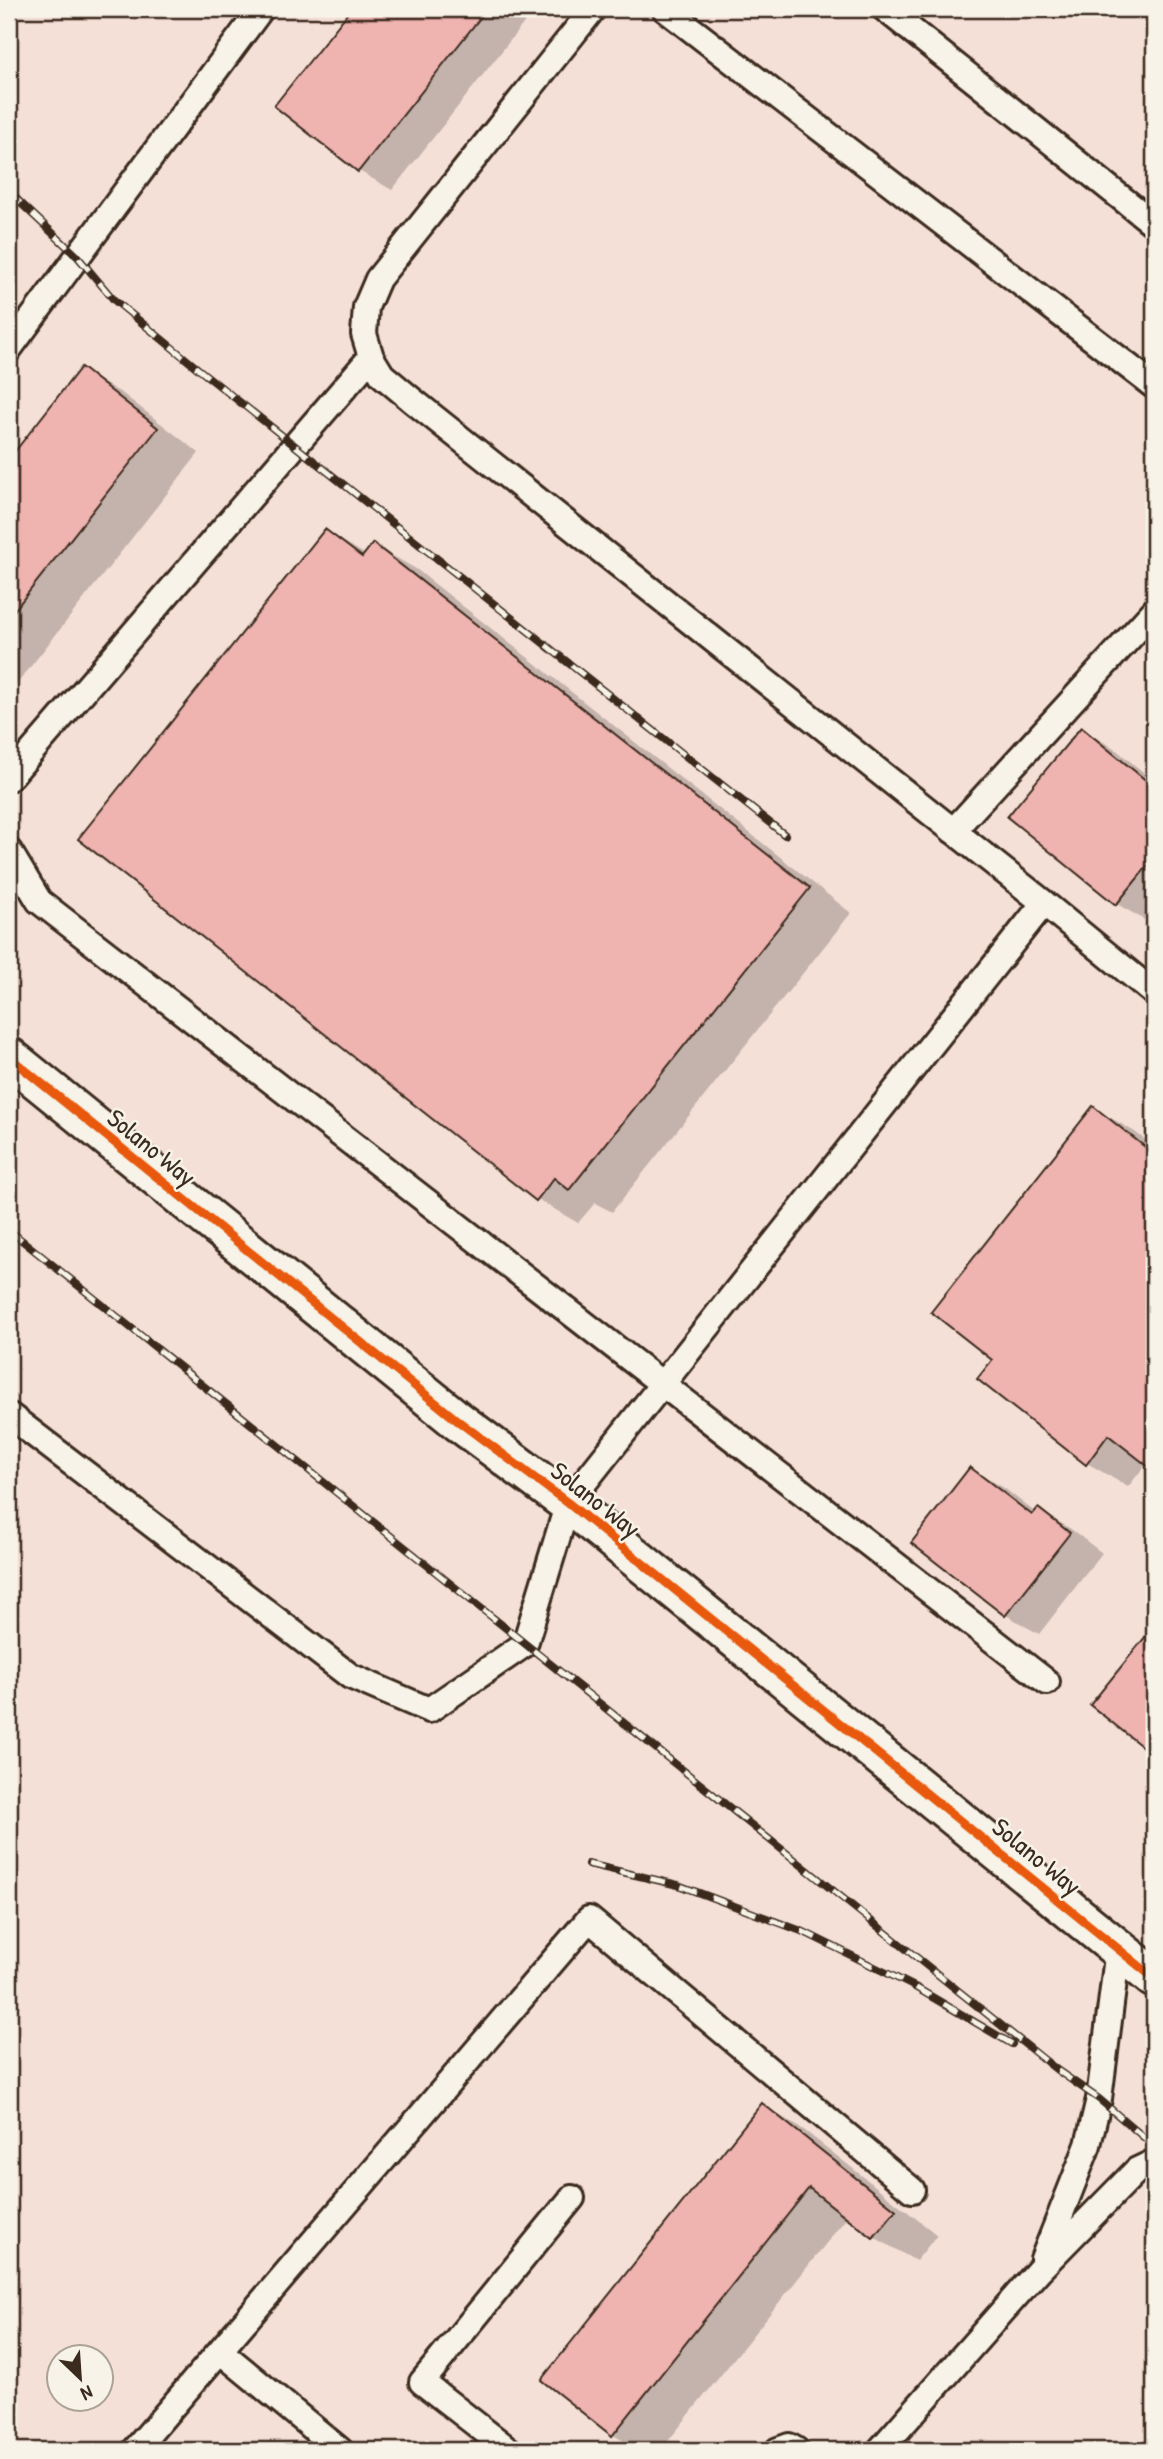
<svg xmlns="http://www.w3.org/2000/svg" width="1163" height="2459" font-family="'Patrick Hand',sans-serif">
	<style>
		.built { fill: #f5e0d7; fill-rule: evenodd }
		.shadow { fill: #0003 }
		.building { fill: #efb3b0; stroke: #3b2a1e; stroke-width: 2 }
		.lines { fill: none; stroke-linecap: round; stroke-linejoin: round }
		.service-casing { stroke: #3b2a1e; stroke-width: 30 }
		.minor-casing { stroke: #3b2a1e; stroke-width: 44 }
		.service { stroke: #f7f3e8; stroke-width: 24 }
		.minor { stroke: #f7f3e8; stroke-width: 38 }
		.rail-casing { stroke: #3b2a1e; stroke-width: 8 }
		.rail { stroke: #f7f3e8; stroke-width: 5; stroke-dasharray: 16; stroke-linecap: butt }
		.cycleway-casing { stroke: #f7f3e8; stroke-width: 13 }
		.cycleway { stroke: #e8590c; stroke-width: 9 }
		.labels { text-anchor: middle; dominant-baseline: central; stroke-width: 5; stroke-linejoin: round; paint-order: stroke }
		.street-label { font-size: 26px; fill: #3b2a1e; stroke: #f7f3e8 }
	</style>
	<rect width="100%" height="100%" fill="#f7f3e8"/>
	<filter id="ink" filterUnits="userSpaceOnUse"><feTurbulence type="fractalNoise" baseFrequency=".0143" numOctaves="2"/><feDisplacementMap in="SourceGraphic" scale="14" xChannelSelector="R" yChannelSelector="G"/><feConvolveMatrix kernelMatrix="1 2 1 2 8 2 1 2 1" color-interpolation-filters="sRGB"/></filter>
	<g filter="url(#ink)">
		<!-- built -->
		<path class="built" d="M9 9H1154V2450H9ZM60 2358H102V2400H60Z"/>
		<!-- shadow -->
		<path class="shadow" d="M353 9H535L392 190 359 171 277 106Z
			M81 370 123 394 199 453 9 694V462Z
			M326 531 366 555 374 545 416 569 851 913 612 1212 595 1203 578 1223 537 1199Z
			M1081 729 1114 748 1154 781V917L1150 923 1117 904Z
			M1094 1108 1135 1132 1154 1147V1469L1147 1463 1128 1487 1087 1463 994 1360Z
			M971 1469 1004 1488 1036 1513 1038 1510 1071 1529 1102 1553 1039 1634 1006 1615Z
			M1154 1628V1754L1093 1705Z
			M762 2105 804 2130 937 2235 916 2261 874 2237 848 2216 661 2450H640L613 2435Z"/>
		<!-- building -->
		<path class="building" d="M351 9H487L358 172 274 106Z
			M81 367 158 428 9 617V459Z
			M325 529 362 557 373 543 810 888 569 1190 554 1178 536 1201 78 839Z
			M1081 727 1154 787V858L1116 905 1007 817Z
			M1093 1106 1154 1154V1471L1108 1435 1086 1465 977 1379 992 1360 931 1312Z
			M970 1467 1032 1515 1038 1508 1070 1533 1005 1616 911 1543Z
			M1154 1626V1756L1090 1705Z
			M762 2103 896 2210 873 2238 809 2188 612 2436 541 2380Z"/>
		<g class="lines">
			<!-- service casing -->
			<g class="service-casing">
				<path id="service" d="M593 9 378 279 366 307 364 334 371 357 382 375 412 400 1044 903
					M665 9 1154 386
					M885 9 1154 224
					M9 349 261 9
					M9 778 371 357
					M953 831 1154 611
					M9 851 39 901 1047 1682
					M9 1415 350 1676 429 1710 525 1644 568 1503 1044 903 1154 993
					M1043 2259 1088 2145 1099 2099 1118 1949
					M220 2351 340 2450
					M135 2450 589 1919 912 2190
					M509 2450 422 2382 572 2198
					M778 2450 789 2446 796 2450
					M880 2450 1039 2270 1137 2170 1154 2162"/>
			</g>
			<!-- minor casing -->
			<g class="minor-casing">
				<path id="minor" d="M9 1057 458 1421 568 1503 1154 1978"/>
			</g>
			<!-- service -->
			<use href="#service" class="service"/>
			<!-- minor -->
			<use href="#minor" class="minor"/>
			<!-- rail casing -->
			<g class="rail-casing">
				<path id="rail" d="M9 192 77 256 114 300 202 372 785 835
					M9 1230 1057 2070 1099 2099 1154 2146
					M588 1864 678 1885 804 1932 915 1987 1012 2044"/>
			</g>
			<!-- rail -->
			<use href="#rail" class="rail"/>
			<!-- cycleway casing -->
			<g class="cycleway-casing">
				<path id="cycleway" d="M9 1057 458 1421 568 1503 1154 1978"/>
			</g>
			<!-- cycleway -->
			<use href="#cycleway" class="cycleway"/>
		</g>
	</g>
	<g class="labels">
		<!-- street labels -->
		<g class="street-label">
			<text transform="translate(152 1147) rotate(39)">Solano Way</text>
			<text transform="translate(596 1499) rotate(38)">Solano Way</text>
			<text transform="translate(1037 1856) rotate(39)">Solano Way</text>
		</g>
	</g>
	<!-- margin -->
	<rect width="1163" height="2459" fill="none" stroke="#f7f3e8" stroke-width="35"/>
	<rect x="18" y="18" width="1128" height="2424" fill="none" stroke="#3b2a1e" stroke-width="2.5" filter="url(#ink)"/>
	<!-- north arrow -->
	<g transform="translate(80 2378) rotate(155)"><circle r="33" fill="#f7f3e8" stroke="#aca397" stroke-width="2"/>
	<path d="M0-5L12 26L0 18L-12 26Z" fill="#3b2a1e"/>
	<text y="-10" font-size="19" font-weight="bold" text-anchor="middle" fill="#3b2a1e">N</text>
	</g>
</svg>
